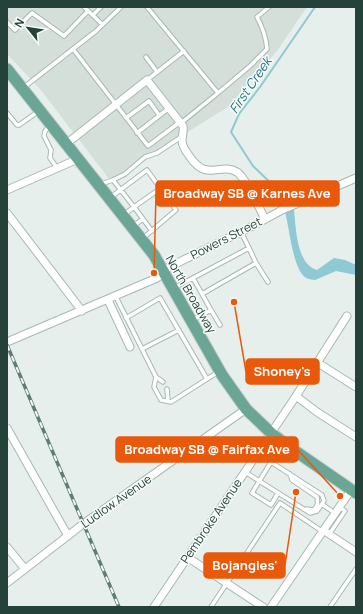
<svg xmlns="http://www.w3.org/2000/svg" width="363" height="614" font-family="Manrope,sans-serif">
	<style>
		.built { fill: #d4dfda }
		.water { fill: #8ec9d4 }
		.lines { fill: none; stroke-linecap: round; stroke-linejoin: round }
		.stream { stroke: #8ec9d4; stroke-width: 2 }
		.lane-casing { stroke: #a8b8b2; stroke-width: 5.5 }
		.street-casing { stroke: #a8b8b2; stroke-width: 9 }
		.primary-casing { stroke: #c2cac8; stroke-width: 13 }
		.lane { stroke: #fff; stroke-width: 3.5 }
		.street { stroke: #fff; stroke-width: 7 }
		.primary { stroke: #6aa596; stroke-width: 11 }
		.rail-casing { stroke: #5f7d75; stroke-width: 3.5 }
		.rail { stroke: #f7fbf9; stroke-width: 2; stroke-dasharray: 6; stroke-linecap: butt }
		.labels { text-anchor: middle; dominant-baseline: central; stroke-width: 3; stroke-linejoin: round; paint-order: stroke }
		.street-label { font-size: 12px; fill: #24423a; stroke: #f7fbf9 }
		.water-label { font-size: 13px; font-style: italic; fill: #1c6f80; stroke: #f7fbf9 }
		.leader { fill: none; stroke: #e8590c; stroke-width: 1.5 }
		.callout-dot { fill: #e8590c; stroke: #f7fbf9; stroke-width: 1.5 }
		.callout { fill: #e8590c; stroke: #e8590c; stroke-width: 1.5 }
		.callout-label { font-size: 13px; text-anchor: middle; font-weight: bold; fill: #fff }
	</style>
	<rect width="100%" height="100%" fill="#e6efeb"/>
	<!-- built -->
	<path class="built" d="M7 7H307L277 51 228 107 110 180 40 89 7 54Z"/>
	<!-- water -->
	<path class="water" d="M282 184C287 187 292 189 294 194 295 199 294 205 294 210 296 227 296 264 317 270L334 258 345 260 356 265V275L336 271 315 280C313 280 309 279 306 278 290 267 290 217 281 200 280 197 277 195 275 192Z"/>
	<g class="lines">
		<!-- stream -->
		<path class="stream" d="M279 191 253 166 231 132 239 114 260 87 315 7"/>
		<!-- lane casing -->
		<g class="lane-casing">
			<path id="lane" d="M84 7 102 24
				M147 7 218 93 250 66 267 49C266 36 263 28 257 17L269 7
				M93 15 101 7
				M7 22 15 30 32 13 64 36 88 11
				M73 49 148 146 180 122
				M146 57 157 72
				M147 80 184 51
				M23 88 96 31 121 7
				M7 113 17 125H19L39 111
				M126 118 149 101 159 115
				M181 123 218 93
				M50 126 45 131 44 136 51 150 50 158 57 168
				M137 133 169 108
				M113 180 125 174 145 157 157 153 181 137
				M101 184 113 180 134 207 161 188
				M111 197 147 170 176 210 142 239
				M125 214 134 207 152 231
				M133 226 143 219
				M256 263 268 282
				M174 288 193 278
				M202 294 256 263 249 248
				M116 297 156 377 154 387 161 400 171 402 218 372
				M211 310 193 278 249 248 241 232
				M126 318 160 298 207 379
				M193 320 211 310 220 325
				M142 349 179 330
				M156 377 163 382
				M167 389 168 401
				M245 472C267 486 288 499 310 513L317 511 324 501 322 495 271 462 252 493 271 505 278 493
				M290 474 292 480 317 497C318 503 318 507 313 510L307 509
				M323 505 335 513
				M324 529 356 550
				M330 533 345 511 339 507
				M211 607 280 503 356 554
				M330 607 356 569"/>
		</g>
		<!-- street casing -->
		<g class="street-casing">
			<path id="street" d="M66 144 147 80 183 126C184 132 182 135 182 141 182 146 187 153 190 157 207 182 220 162 237 172 246 178 259 208 265 219
				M7 190 78 159
				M7 213 82 311
				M108 300 130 347
				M7 342 157 278 169 267 247 229 282 210 356 178
				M318 363 356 387
				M296 396 317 412 356 437
				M7 428 68 536
				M7 547 25 569
				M187 557 263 607
				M7 583 83 524 246 409
				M154 607 296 396 347 316
				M271 607 351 490"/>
		</g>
		<!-- primary casing -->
		<g class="primary-casing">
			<path id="primary" d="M7 69 154 255 222 375 246 409 271 433 288 446 356 493"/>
		</g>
		<!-- lane -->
		<use href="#lane" class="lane"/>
		<!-- street -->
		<use href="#street" class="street"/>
		<!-- primary -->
		<use href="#primary" class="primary"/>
		<!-- rail casing -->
		<g class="rail-casing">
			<path id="rail" d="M7 345 119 607"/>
		</g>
		<!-- rail -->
		<use href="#rail" class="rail"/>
	</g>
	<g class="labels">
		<!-- street labels -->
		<g class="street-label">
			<text transform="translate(226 238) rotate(-27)">Powers Street</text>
			<text transform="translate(191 294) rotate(60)">North Broadway</text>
			<text transform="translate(116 501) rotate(-35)">Ludlow Avenue</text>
			<text transform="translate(211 521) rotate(-56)">Pembroke Avenue</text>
		</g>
		<!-- water labels -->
		<g class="water-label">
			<text transform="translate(250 85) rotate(-56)">First Creek</text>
		</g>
	</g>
	<!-- callouts -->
	<path class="leader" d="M154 273L156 194M234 302L246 372M340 496L298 450M296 492L285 565"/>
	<g class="callout-dot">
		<circle cx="154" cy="273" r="4"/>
		<circle cx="234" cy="302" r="4"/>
		<circle cx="340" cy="496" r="4"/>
		<circle cx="296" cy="492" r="4"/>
	</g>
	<g class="callout">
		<rect x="156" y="181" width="183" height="25" rx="4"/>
		<rect x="246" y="359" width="73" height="25" rx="4"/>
		<rect x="116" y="437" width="182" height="25" rx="4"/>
		<rect x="204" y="553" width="81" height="25" rx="4"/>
	</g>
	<g class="callout-label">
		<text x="247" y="198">Broadway SB @ Karnes Ave</text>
		<text x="282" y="376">Shoney's</text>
		<text x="207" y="454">Broadway SB @ Fairfax Ave</text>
		<text x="245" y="570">Bojangles'</text>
	</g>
	<!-- border -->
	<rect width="363" height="614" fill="none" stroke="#24423a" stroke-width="16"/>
	<!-- north arrow -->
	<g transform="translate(28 28) rotate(300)" stroke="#f7fbf9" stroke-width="3" paint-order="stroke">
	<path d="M0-3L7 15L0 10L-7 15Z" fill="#24423a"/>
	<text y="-6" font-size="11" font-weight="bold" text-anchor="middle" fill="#24423a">N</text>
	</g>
</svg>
